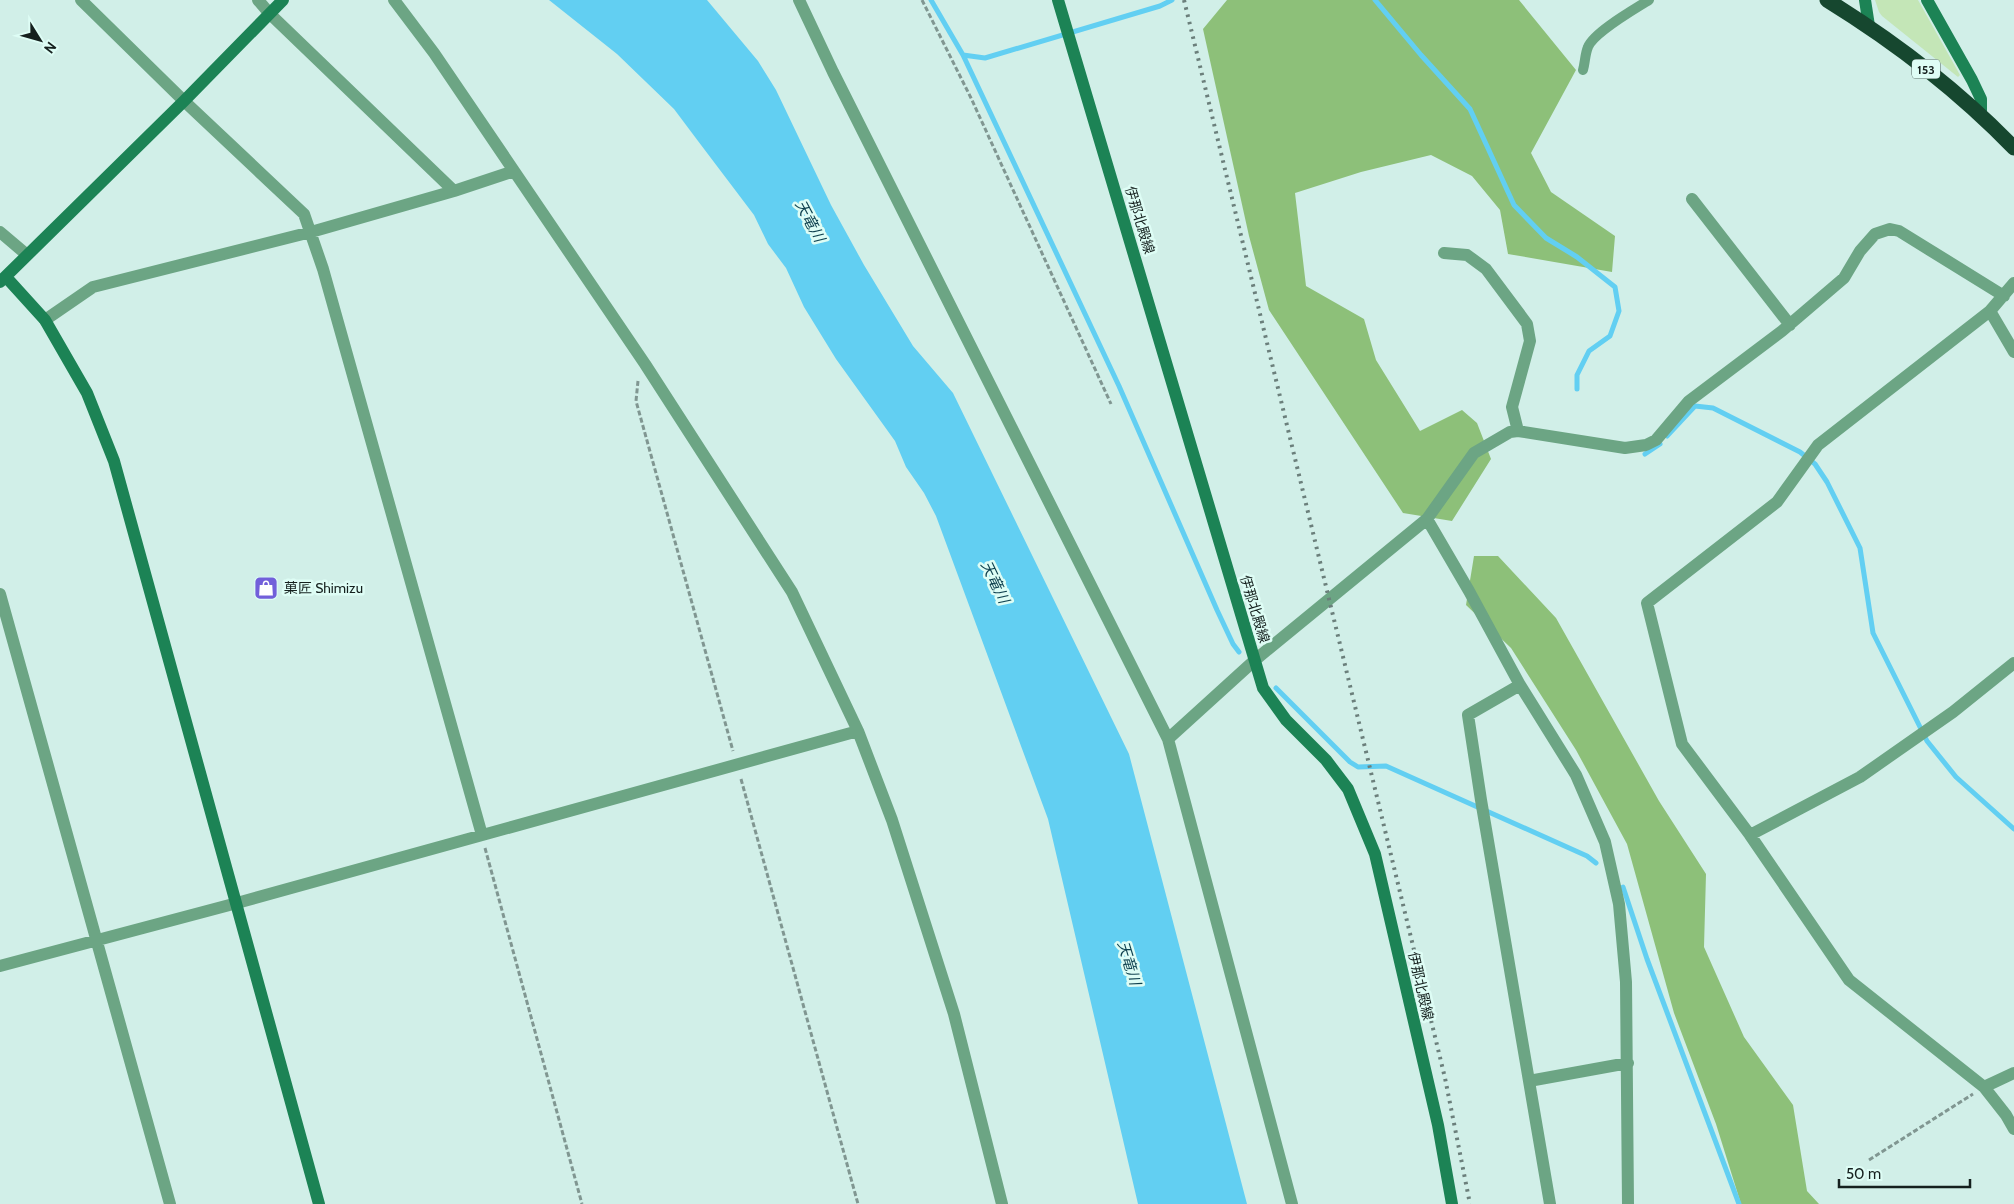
<svg xmlns="http://www.w3.org/2000/svg" width="2014" height="1204" font-family="Cabin,'Noto Sans JP',sans-serif">
	<style>
		.green { fill: #c4e6b7 }
		.forest { fill: #8dc079 }
		.water { fill: #62cff2 }
		.lines { fill: none; stroke-linecap: round; stroke-linejoin: round }
		.stream { stroke: #62cff2; stroke-width: 5 }
		.path { stroke: #809691; stroke-width: 3; stroke-dasharray: 5 2.5; stroke-linecap: butt }
		.lane { stroke: #6ca584; stroke-width: 10 }
		.street { stroke: #6ca584; stroke-width: 12 }
		.secondary { stroke: #1c8355; stroke-width: 12 }
		.highway { stroke: #16472f; stroke-width: 15 }
		.rail { stroke: #6b7f7b; stroke-width: 4; stroke-dasharray: 2.5 5; stroke-linecap: butt }
		.labels { text-anchor: middle; dominant-baseline: central; stroke-width: 5; stroke-linejoin: round; paint-order: stroke }
		.shield { fill: #defdf5; stroke: #51625e; stroke-width: 1 }
		.shield-label { font-size: 12px; font-weight: bold; fill: #15201e }
		.street-label { font-size: 14px; fill: #15201e; stroke: #defdf5 }
		.poi-label { font-size: 14px; fill: #15201e; stroke: #defdf5; text-anchor: start }
		.water-label { font-size: 15px; font-style: italic; fill: #0d3f4d; stroke: #defdf5 }
	</style>
	<rect width="100%" height="100%" fill="#d1efe8"/>
	<!-- green -->
	<path class="green" d="M1875 0H1918L1960 75 1958 77 1882 16 1879 12Z"/>
	<!-- forest -->
	<path class="forest" d="M1227 0H1519L1576 70 1531 153 1551 192 1615 236 1612 272 1508 254 1500 210 1472 176 1431 155 1361 172 1295 193 1306 286 1364 319 1376 360 1420 431 1462 410 1477 423 1491 459 1452 521 1403 513 1269 310 1249 236 1203 29Z
		M1474 556H1498L1556 618 1659 801 1706 874 1704 947 1744 1037 1793 1105 1807 1191 1819 1204H1741L1716 1124 1674 1013 1627 844 1576 750 1511 648 1466 605Z"/>
	<!-- water -->
	<path class="water" d="M549 0H707L758 61 776 90 831 205 864 265 913 346 953 393 1129 754 1247 1204H1138L1048 819 936 516 924 493 906 467 895 441 836 359 804 307 786 268 768 244 754 215 698 141 674 109 617 54Z"/>
	<g class="lines">
		<!-- stream -->
		<path class="stream" d="M931 0 963 55 985 58 1160 6 1172 0
			M1375 0 1421 55 1470 109 1514 205 1546 238 1577 257 1615 287 1619 311 1610 336 1589 351 1577 375V389
			M963 55 1119 386 1217 610 1233 644 1239 652
			M1667 436 1695 406 1713 408 1800 452 1815 464 1827 482 1860 548 1873 633 1927 741 1956 777 2014 829
			M1645 454 1660 444
			M1276 688 1350 762 1358 767 1386 766 1587 856 1596 863
			M1623 887 1647 959 1739 1204"/>
		<!-- path -->
		<path class="path" d="M922 0 971 98 1111 404
			M638 381 636 401 733 751
			M741 779 858 1204
			M485 848 582 1204
			M1869 1160 1973 1094"/>
		<!-- lane -->
		<path class="lane" d="M1583 70C1585 63 1585 54 1588 47 1594 32 1635 9 1649 0"/>
		<!-- street -->
		<path class="street" d="M81 0 184 101 304 214 323 269 482 835
			M258 0 270 14 454 191
			M394 0 434 53 645 364 792 592 858 731 892 820 954 1014 1002 1204
			M799 0 833 72 1168 739 1292 1204
			M1692 199 1790 325
			M0 232 26 254
			M1444 253 1467 255 1486 269 1527 324 1530 341 1512 407 1518 431
			M2014 283 1990 311 2014 352
			M45 320 93 287 311 232 454 191 514 171
			M1427 519 1469 591 1520 685 1576 775 1605 842 1619 904 1626 982 1628 1204
			M0 594 170 1204
			M1520 685 1468 715 1481 800 1550 1204
			M1168 739 1255 660 1427 519 1474 453 1510 432 1518 431 1625 448 1646 445 1656 440 1689 401 1782 331 1844 278 1860 251 1875 234 1890 229 1899 231 2004 296
			M1750 835 1682 744 1647 603 1777 502 1818 445 1990 311
			M0 966 237 903 858 731
			M2014 1073 1984 1087 2006 1115 2014 1129
			M1529 1081 1628 1063
			M1984 1087 1849 980 1750 835 1860 777 1953 712 2014 663"/>
		<!-- secondary -->
		<path class="secondary" d="M1058 0 1263 688 1286 720 1326 760 1348 789 1375 854 1438 1125 1452 1204
			M1865 0 1869 26
			M1927 0 1972 80 1981 99V115
			M6 277 45 320 87 393 114 461 319 1204
			M0 282 184 101 283 0"/>
		<!-- highway -->
		<path class="highway" d="M1827 0C1895 42 1959 91 2014 148"/>
		<!-- rail -->
		<path class="rail" d="M1184 0 1445 1078 1470 1204"/>
	</g>
	<!-- icons -->
	<defs>
		<g id="shop-square" transform="scale(1.25)"><rect x="-9" y="-9" width="18" height="18" rx="4" fill="#725fda" stroke="#defdf5"/><path d="M-5-2.5h2.3a2.7 3.5 0 0 1 5.4 0H5L5.5 6h-11ZM-1.5-2.5h3a1.5 2.3 0 0 0-3 0Z" fill="#fff"/></g>
	</defs>
	<g fill-rule="evenodd">
		<use href="#shop-square" x="266" y="588"/>
	</g>
	<g class="labels">
		<!-- shield labels -->
		<rect class="shield" x="1912" y="59.5" width="28" height="19" rx="4"/>
		<g class="shield-label">
			<text x="1926" y="69">153</text>
		</g>
		<!-- street labels -->
		<g class="street-label">
			<text transform="translate(1140 220) rotate(73)">伊那北殿線</text>
			<text transform="translate(1255 609) rotate(73)">伊那北殿線</text>
			<text transform="translate(1421 986) rotate(77)">伊那北殿線</text>
		</g>
		<!-- poi labels -->
		<g class="poi-label">
			<text x="284" y="588">菓匠 Shimizu</text>
		</g>
		<!-- water labels -->
		<g class="water-label">
			<text transform="translate(810 221) rotate(62)">天竜川</text>
			<text transform="translate(995 582) rotate(64)">天竜川</text>
			<text transform="translate(1129 963) rotate(73)">天竜川</text>
		</g>
	</g>
	<!-- north arrow -->
	<g transform="translate(40 40) rotate(127)" stroke="#defdf5" stroke-width="4" paint-order="stroke">
	<path d="M0-4L9 19L0 12L-9 19Z" fill="#15201e"/>
	<text y="-8" font-size="14" font-weight="bold" text-anchor="middle" fill="#15201e">N</text>
	</g>
	<!-- scale -->
	<path d="M1839 1179v8h131v-8" fill="none" stroke="#15201e" stroke-width="2.5"/>
	<text x="1846" y="1179" font-size="15" fill="#15201e" stroke="#defdf5" stroke-width="4" paint-order="stroke">50 m</text>
</svg>
